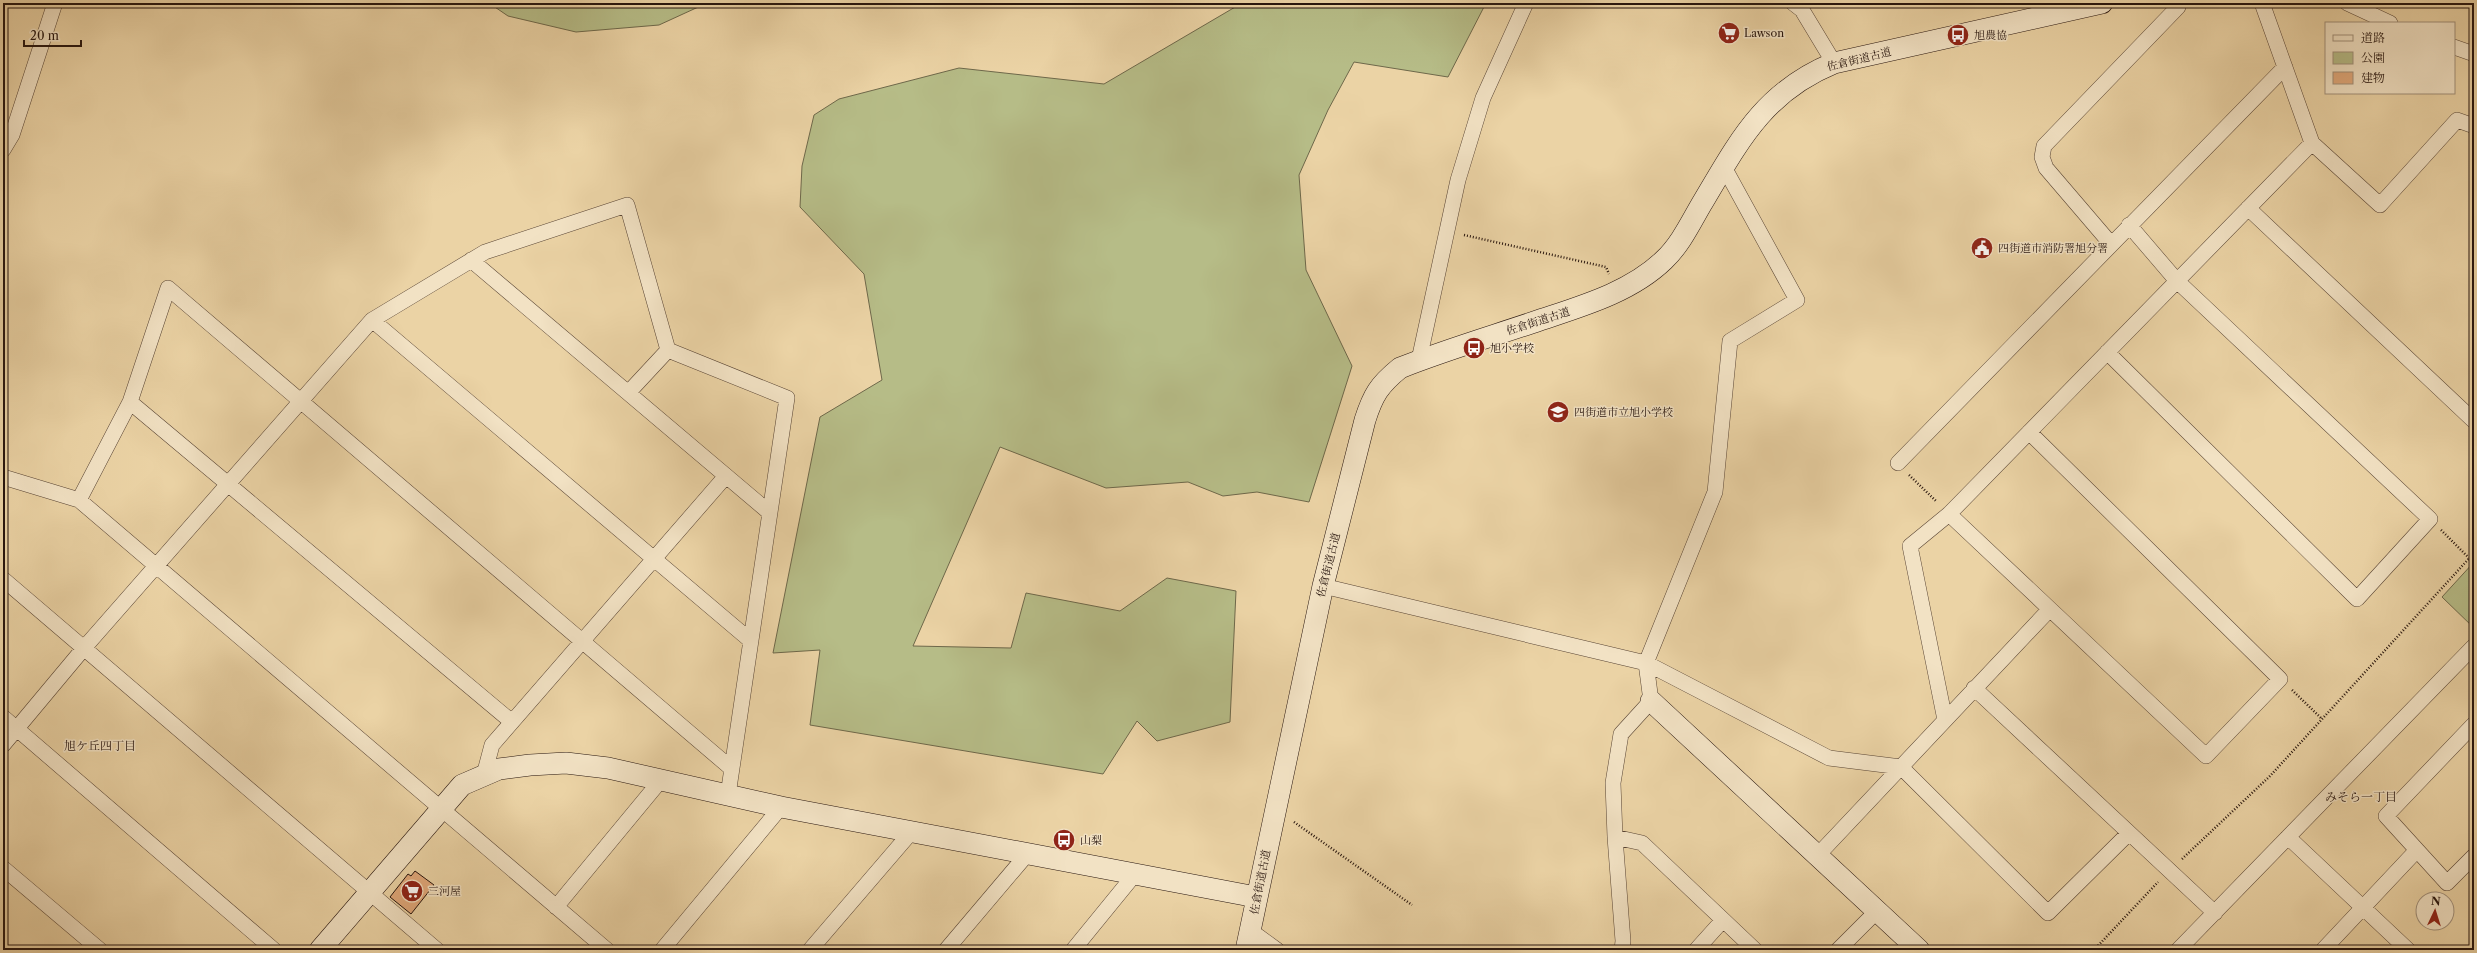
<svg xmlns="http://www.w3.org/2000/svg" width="2477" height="953" font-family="'Libre Caslon Text','Noto Serif JP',serif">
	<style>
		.green { fill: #b6bc87; stroke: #6e684a }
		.building { fill: #e1a97b; stroke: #27150e }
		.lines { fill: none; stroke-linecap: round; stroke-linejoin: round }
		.street-casing { stroke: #584434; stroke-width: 16 }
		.secondary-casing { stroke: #27150e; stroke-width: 22 }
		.path { stroke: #27150e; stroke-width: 2.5; stroke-dasharray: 1 2; stroke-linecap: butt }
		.street { stroke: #f2e2c4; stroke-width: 15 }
		.secondary { stroke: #f2e2c4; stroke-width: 21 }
		.labels { text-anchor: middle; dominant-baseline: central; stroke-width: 3; stroke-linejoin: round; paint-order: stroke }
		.poi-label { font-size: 11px; fill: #27150e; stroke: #f2e2c4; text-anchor: start }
		.street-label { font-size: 11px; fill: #27150e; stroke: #f2e2c4 }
		.neighbourhood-label { font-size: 12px; fill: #27150e; stroke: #f2e2c4 }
	</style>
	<rect width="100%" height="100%" fill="#ebd3a5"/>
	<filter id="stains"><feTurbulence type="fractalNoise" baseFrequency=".005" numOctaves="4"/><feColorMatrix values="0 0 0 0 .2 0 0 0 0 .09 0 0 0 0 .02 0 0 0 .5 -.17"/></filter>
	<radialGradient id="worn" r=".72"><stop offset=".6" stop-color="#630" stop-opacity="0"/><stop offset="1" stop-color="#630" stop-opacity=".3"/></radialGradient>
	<!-- green -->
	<path class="green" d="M489 3H707L659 25 576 32 508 16Z
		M1242 3H1486L1448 77 1354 62 1328 110 1299 175 1306 270 1352 366 1309 502 1257 492 1223 496 1188 482 1106 488 1000 447 913 646 1011 648 1026 593 1120 611 1167 578 1236 591 1230 722 1157 741 1137 721 1103 774 810 725 820 650 773 653 820 417 882 380 864 274 800 207 802 166 814 115 839 99 959 68 1104 84Z
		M2474 562V628L2442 597Z"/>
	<!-- building -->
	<path class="building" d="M415 871 434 885 411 914 390 897 408 874 411 876Z"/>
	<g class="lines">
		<!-- street casing -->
		<g class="street-casing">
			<path id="street" d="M1793 3 1802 10 1834 63
				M2262 3 2312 143 2380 205 2457 120 2474 126
				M2347 3 2390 23
				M2454 47 2474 54
				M3 150 12 135 55 3
				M2248 208 2474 421
				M2111 244 2046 168 2042 157 2044 146 2178 7 2179 3
				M471 260 770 513
				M372 320 751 641
				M2107 352 2357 599 2430 519 2177 281 2129 225
				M1419 360 1458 180 1483 98 1526 3
				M628 393 668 350
				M130 402 512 722
				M1898 463 2285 67
				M3 477 79 500 130 402 168 288 732 769
				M79 500 607 950
				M1949 514 2206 756 2280 679 2029 432
				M3 579 437 950
				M1323 586 1646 663 1829 758 1901 767 2048 913 2129 833
				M1974 688 2215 913
				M3 717 274 950
				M1945 720 1910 546 1949 514 2312 143
				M2474 724 2386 816 2447 883 2474 856
				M3 745 84 648 372 320 485 252 627 205 668 350 787 398 728 795
				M484 775 492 745 726 476
				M1615 837 1642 843 1755 950
				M2288 837 2408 950
				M1818 855 2049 610
				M3 868 100 950
				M556 907 661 780
				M1251 931 1277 950
				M662 950 781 807
				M810 950 913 830
				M946 950 1029 852
				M1073 950 1135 874
				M1622 950 1623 941 1615 837 1613 783 1621 734 1651 701 1646 663 1715 492 1730 341 1797 300 1724 167
				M1696 950 1723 920
				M1838 950 1877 911
				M2178 950 2474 646
				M2323 950 2417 850"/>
		</g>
		<!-- secondary casing -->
		<g class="secondary-casing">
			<path id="secondary" d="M1651 701 1919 950
				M320 950 462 785 499 769 530 765 566 763 608 768 781 807 1256 897
				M1246 950 1323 586 1365 420C1373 395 1379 385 1400 368 1445 350 1493 336 1540 320 1582 306 1631 292 1664 260 1680 245 1690 224 1701 205 1738 143 1763 92 1834 63L2102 3"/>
		</g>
		<!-- path -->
		<path class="path" d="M1464 235 1606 267 1609 274
			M1909 475 1937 502
			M2441 530 2469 558
			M2292 690 2322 719
			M1294 822 1412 905
			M2182 859 2270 776 2474 553
			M2094 950 2158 882"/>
		<!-- street -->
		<use href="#street" class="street"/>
		<!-- secondary -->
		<use href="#secondary" class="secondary"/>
	</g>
	<!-- icons -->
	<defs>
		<g id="supermarket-disc" transform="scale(1.15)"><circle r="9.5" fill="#8f2418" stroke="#f2e2c4"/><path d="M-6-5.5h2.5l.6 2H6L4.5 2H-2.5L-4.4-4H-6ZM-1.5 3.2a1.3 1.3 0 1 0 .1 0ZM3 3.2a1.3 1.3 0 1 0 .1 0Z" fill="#fff"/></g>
		<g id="bus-disc" transform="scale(1.15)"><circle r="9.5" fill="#8f2418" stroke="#f2e2c4"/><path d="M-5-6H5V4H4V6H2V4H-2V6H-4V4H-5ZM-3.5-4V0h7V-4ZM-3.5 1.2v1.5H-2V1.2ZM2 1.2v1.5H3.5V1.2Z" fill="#fff"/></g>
		<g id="civic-disc" transform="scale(1.15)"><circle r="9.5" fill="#8f2418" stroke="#f2e2c4"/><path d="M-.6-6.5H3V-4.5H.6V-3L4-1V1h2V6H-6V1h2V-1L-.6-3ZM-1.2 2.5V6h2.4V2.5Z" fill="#fff"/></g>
		<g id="school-disc" transform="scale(1.15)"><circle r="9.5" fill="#8f2418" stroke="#f2e2c4"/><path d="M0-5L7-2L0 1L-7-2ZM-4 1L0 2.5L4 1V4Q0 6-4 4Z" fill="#fff"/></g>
	</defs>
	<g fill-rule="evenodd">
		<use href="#supermarket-disc" x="1729" y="33"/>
		<use href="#bus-disc" x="1958" y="35"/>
		<use href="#civic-disc" x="1982" y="248"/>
		<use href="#bus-disc" x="1474" y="348"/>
		<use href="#school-disc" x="1558" y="412"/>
		<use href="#bus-disc" x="1064" y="840"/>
		<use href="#supermarket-disc" x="412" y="891"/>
	</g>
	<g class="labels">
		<!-- poi labels -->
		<g class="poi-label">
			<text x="1744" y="33">Lawson</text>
			<text x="1974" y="35">旭農協</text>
			<text x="1998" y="248">四街道市消防署旭分署</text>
			<text x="1490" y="348">旭小学校</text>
			<text x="1574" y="412">四街道市立旭小学校</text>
			<text x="1080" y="840">山梨</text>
			<text x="428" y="891">三河屋</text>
		</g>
		<!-- street labels -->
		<g class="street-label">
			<text transform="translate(1859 59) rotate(-14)">佐倉街道古道</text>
			<text transform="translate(1538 321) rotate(-18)">佐倉街道古道</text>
			<text transform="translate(1328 565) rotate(-76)">佐倉街道古道</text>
			<text transform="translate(1260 882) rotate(-79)">佐倉街道古道</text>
		</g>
		<!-- neighbourhood labels -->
		<g class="neighbourhood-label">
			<text x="100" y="745">旭ケ丘四丁目</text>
			<text x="2361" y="796">みそら一丁目</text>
		</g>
	</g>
	<!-- margin -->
	<rect width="2477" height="953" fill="none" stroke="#ebd3a5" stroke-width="16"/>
	<rect x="4" y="4" width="2469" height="945" fill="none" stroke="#27150e" stroke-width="2"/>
	<rect x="8" y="8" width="2461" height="937" fill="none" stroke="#27150e"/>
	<!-- legend -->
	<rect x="2325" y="22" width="130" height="72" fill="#f2e2c4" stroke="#a1907b"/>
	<rect x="2333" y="35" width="20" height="6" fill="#f2e2c4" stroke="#a1907b"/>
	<text x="2361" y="42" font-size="12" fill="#27150e">道路</text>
	<rect x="2333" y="52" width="20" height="12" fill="#b6bc87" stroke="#a1907b"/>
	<text x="2361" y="62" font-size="12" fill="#27150e">公園</text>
	<rect x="2333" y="72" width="20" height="12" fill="#e1a97b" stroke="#a1907b"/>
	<text x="2361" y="82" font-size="12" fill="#27150e">建物</text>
	<!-- north arrow -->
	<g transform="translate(2435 911) rotate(4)"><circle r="19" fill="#f2e2c4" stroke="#a1907b"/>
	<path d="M0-3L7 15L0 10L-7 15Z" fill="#8f2418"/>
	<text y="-6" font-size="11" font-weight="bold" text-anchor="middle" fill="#27150e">N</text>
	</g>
	<!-- scale -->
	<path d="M24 40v6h57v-6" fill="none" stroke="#27150e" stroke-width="2"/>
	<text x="30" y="40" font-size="12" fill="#27150e" stroke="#f2e2c4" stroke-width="3" paint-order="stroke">20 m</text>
	<rect width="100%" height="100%" filter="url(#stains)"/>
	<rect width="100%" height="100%" fill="url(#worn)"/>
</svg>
